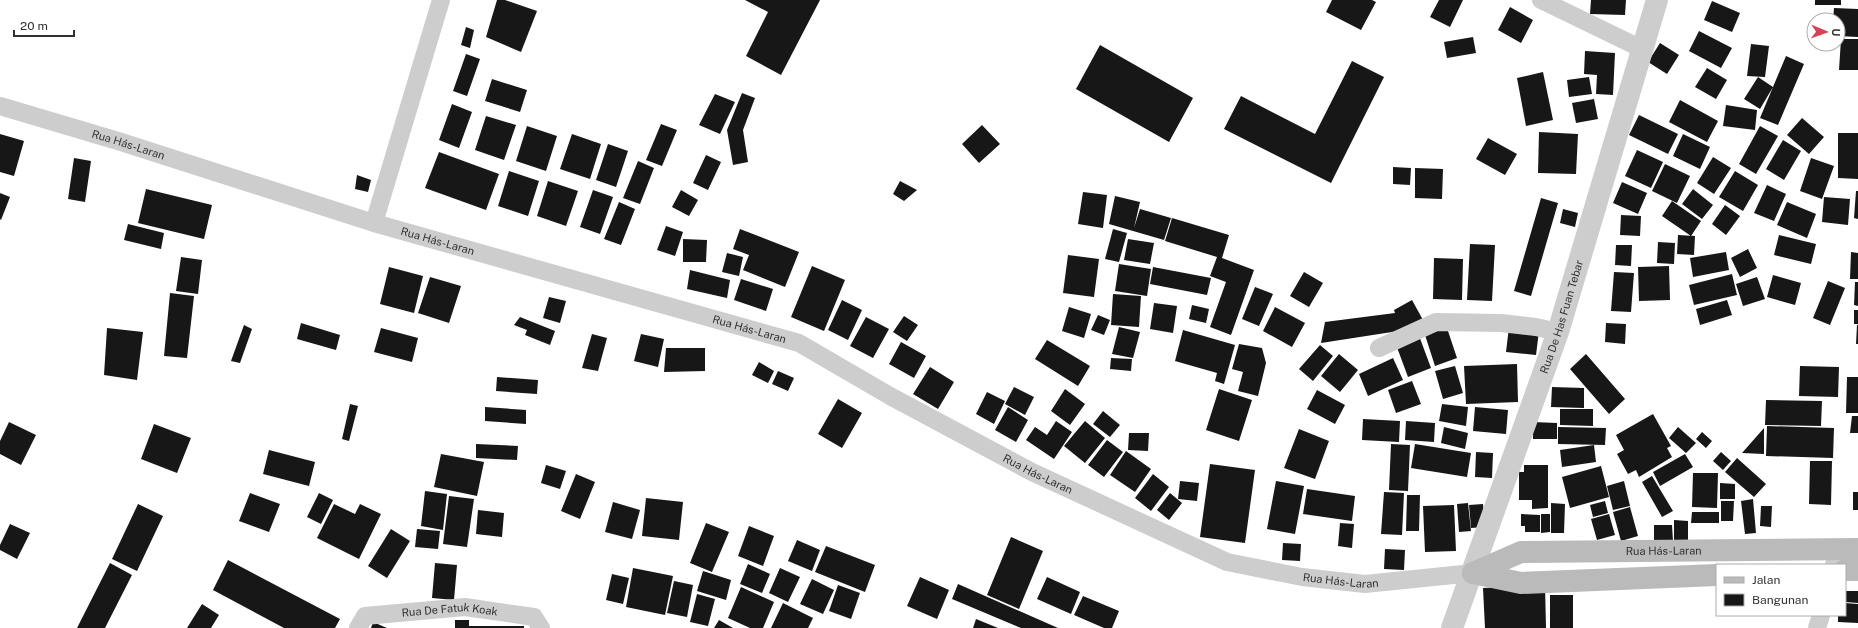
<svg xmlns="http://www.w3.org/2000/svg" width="1858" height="628" font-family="'Public Sans',sans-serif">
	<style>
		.building { fill: #171717 }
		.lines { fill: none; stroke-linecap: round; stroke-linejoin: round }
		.minor { stroke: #cdcdcd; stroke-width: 18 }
		.tertiary { stroke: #cdcdcd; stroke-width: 22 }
		.secondary { stroke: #bababa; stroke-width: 22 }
		.labels { text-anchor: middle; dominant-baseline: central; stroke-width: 4; stroke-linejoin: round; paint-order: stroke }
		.street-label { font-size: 11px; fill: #303030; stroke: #fff }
	</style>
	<rect width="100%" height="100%" fill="#fff"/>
	<!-- building -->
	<path class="building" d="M497 0H505L537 11 521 52 486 37Z
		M745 0H820L781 75 746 56 768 12Z
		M1332 0H1372L1376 2 1361 30 1326 12Z
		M1439 0H1463L1450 27 1430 17Z
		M1591 0H1626L1625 15 1590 14Z
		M1815 0H1841V5H1815Z
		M1712 1 1740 13 1732 32 1704 20Z
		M1510 7 1533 20 1521 43 1498 30Z
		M1834 8 1858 9V37L1838 36V20H1833Z
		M466 27 474 30 470 48 461 45Z
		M1699 31 1732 48 1721 68 1689 51Z
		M1473 37 1476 53 1447 58 1444 42Z
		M1841 39H1858V70H1839Z
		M1660 43 1679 55 1667 74 1648 62Z
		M1751 44 1769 46 1765 77 1747 76Z
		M1100 45 1193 98 1169 142 1076 89Z
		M1585 51 1615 53 1613 95 1596 94 1597 75 1584 74Z
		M466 54 480 59 467 96 453 91Z
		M1786 56 1804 64 1778 125 1760 118Z
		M1352 61 1384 77 1331 183 1224 129 1241 96 1315 134Z
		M1707 68 1727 80 1716 99 1695 87Z
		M1543 72 1553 120 1526 126 1517 78Z
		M1589 77 1592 94 1569 97 1567 80Z
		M1758 77 1773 87 1760 109 1744 99Z
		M492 79 527 90 520 112 485 101Z
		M742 93 755 98 743 130 748 162 733 165 727 130Z
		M715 94 735 102 720 134 699 125Z
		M1594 99 1598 119 1576 123 1572 103Z
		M1680 100 1718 121 1707 142 1669 122Z
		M452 104 472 112 459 148 439 140Z
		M1726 105 1757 110 1755 130 1723 126Z
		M1639 115 1678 134 1668 154 1629 135Z
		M486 116 516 125 504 160 475 150Z
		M1802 118 1824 137 1809 154 1787 135Z
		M661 124 677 130 662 166 646 160Z
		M982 125 1000 144 979 163 962 144Z
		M527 126 557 136 546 171 516 161Z
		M1760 126 1778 136 1756 174 1739 164Z
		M1539 132 1578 134 1576 174 1538 173Z
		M1838 133H1858V179L1838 178Z
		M0 134 24 141 14 176 0 172Z
		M572 134 601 144 590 179 560 169Z
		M1683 134 1710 147 1700 169 1673 156Z
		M1488 138 1517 154 1505 175 1476 159Z
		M1783 140 1801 151 1784 180 1766 169Z
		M608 144 628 151 616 187 596 180Z
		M1637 150 1663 162 1651 188 1625 176Z
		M439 152 499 174 486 210 425 188Z
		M706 155 721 162 708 190 693 183Z
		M1713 157 1731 168 1714 194 1697 183Z
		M74 158 91 161 85 202 68 199Z
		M1811 158 1834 166 1822 199 1800 191Z
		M638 161 654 168 640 204 623 198Z
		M1665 164 1690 176 1677 203 1652 191Z
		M1393 167 1411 168 1410 185 1393 184Z
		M1415 168 1443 169 1442 199 1415 198Z
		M509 171 539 181 528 216 498 206Z
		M1735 171 1758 185 1743 211 1719 197Z
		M357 175 371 180 368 192 355 189Z
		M548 181 578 191 566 226 537 216Z
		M900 181 917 190 904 201 893 194Z
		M1622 182 1647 193 1638 214 1613 203Z
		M1767 185 1786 194 1774 221 1754 213Z
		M146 189 212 205 204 239 138 223Z
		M1693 189 1713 205 1702 219 1682 204Z
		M593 190 613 197 600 234 580 227Z
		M681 190 698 200 689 216 672 207Z
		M1856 191H1858V219L1854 218Z
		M1083 192 1107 195 1103 228 1078 224Z
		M0 193 10 197 1 220 0 219Z
		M1115 196 1140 202 1134 228 1140 209 1171 218 1164 240 1109 224Z
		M1824 197 1850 199 1848 225 1822 222Z
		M1541 198 1558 203 1531 296 1514 291Z
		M1672 201 1701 221 1691 236 1662 216Z
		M619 202 635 209 621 245 604 239Z
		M1787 202 1816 214 1807 238 1777 225Z
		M1725 205 1740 216 1726 235 1712 224Z
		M1563 209 1578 213 1575 227 1560 223Z
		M1621 215 1641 216 1640 236 1620 235Z
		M1172 218 1229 235 1222 258 1254 270 1231 335 1210 327 1226 282 1210 276 1217 257 1165 241Z
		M128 224 164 233 161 249 124 240Z
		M666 226 683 232 675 256 657 250Z
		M740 229 799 252 785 287 743 270 749 255 733 249Z
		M1113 229 1127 233 1119 262 1105 259Z
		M1678 235 1695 236 1694 255 1677 254Z
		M1779 235 1816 244 1811 264 1774 255Z
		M683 239 707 240 706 262H683Z
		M1128 239 1154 243 1150 264 1124 260Z
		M1658 242 1675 243 1674 264 1657 263Z
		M1470 244 1495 245 1492 301 1467 300Z
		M1616 245H1632L1631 266 1615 265Z
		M1748 249 1757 268 1740 277 1731 258Z
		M1726 252 1729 270 1693 277 1690 258Z
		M1851 252 1858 253V279H1850Z
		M727 253 743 257 739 276 722 272Z
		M1068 255 1099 259 1094 297 1063 293Z
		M181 257 202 260 198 294 176 291Z
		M1434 258 1463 259 1462 300 1433 299Z
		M1119 264 1151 269 1147 296 1115 291Z
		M812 266 845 280 824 331 791 317Z
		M1669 266 1670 300 1639 301 1638 267Z
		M389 267 423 276 414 313 380 304Z
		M1153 267 1211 278 1207 295 1150 284Z
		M690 270 730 280 727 298 687 289Z
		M1304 272 1323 283 1309 307 1290 296Z
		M1614 272 1634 273 1631 312 1611 311Z
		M1732 274 1737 295 1694 305 1689 285Z
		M1773 275 1801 283 1795 305 1767 297Z
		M430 277 461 286 449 323 418 313Z
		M1757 277 1765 299 1743 306 1736 284Z
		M741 279 773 289 766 311 734 300Z
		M1828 281 1845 288 1830 325 1813 318Z
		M1855 282H1858V306L1854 305Z
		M1255 287 1273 294 1259 326 1242 319Z
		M170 293 194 296 187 358 164 356Z
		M1113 294 1141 296 1139 327 1111 325Z
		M549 297 566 301 560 323 543 318Z
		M842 300 862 310 848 340 828 330Z
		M1412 300 1423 320 1405 330 1321 343 1325 322 1395 313 1394 310Z
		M1727 300 1732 315 1700 325 1696 309Z
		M1154 303 1177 306 1173 333 1150 329Z
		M1192 305 1209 309 1206 323 1189 319Z
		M1069 307 1091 314 1084 338 1062 331Z
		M1275 307 1305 323 1292 347 1263 331Z
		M1854 310H1858V324H1854Z
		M1098 315 1110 320 1104 335 1091 330Z
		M904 316 918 325 907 341 893 332Z
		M520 317 555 331 550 345 525 335 527 330 514 325Z
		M866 317 889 329 873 358 850 346Z
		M301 323 340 335 336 350 297 339Z
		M1606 323 1626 324 1625 344 1605 342Z
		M244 325 252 329 240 363 231 361Z
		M1857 325H1858V344H1856Z
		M1119 327 1140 332 1133 358 1112 354Z
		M1509 327 1539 331 1536 355 1506 352Z
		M107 328 143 332 137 380 104 375Z
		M381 328 418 338 412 362 374 352Z
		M1447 328 1457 358 1435 366 1425 335Z
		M1183 330 1235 345 1224 384 1215 381 1217 373 1175 361Z
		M1418 333 1431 368 1408 377 1395 342Z
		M592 334 607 338 598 371 582 368Z
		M641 334 664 339 658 367 634 361Z
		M1047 340 1090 366 1078 386 1035 359Z
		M901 342 926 356 914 378 889 364Z
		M1239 344 1262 348 1266 363 1258 396 1238 391 1243 372 1232 369Z
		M1320 345 1333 356 1313 381 1299 369Z
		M666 348H705V371L664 372Z
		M1339 354 1358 370 1340 392 1321 376Z
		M1586 354 1625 399 1609 414 1570 369Z
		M1111 358 1132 359 1131 371 1110 369Z
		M1393 358 1403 380 1368 396 1359 374Z
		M759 362 774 371 768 383 752 375Z
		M1517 364 1518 402 1466 404 1464 366Z
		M1455 366 1463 393 1443 399 1435 371Z
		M1800 366 1839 367 1838 397 1799 396Z
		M930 367 954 382 938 409 913 394Z
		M778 371 794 378 788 391 772 384Z
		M497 377 538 380 537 394 496 391Z
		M1847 377H1858V413H1846Z
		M1412 381 1421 404 1396 413 1388 390Z
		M1014 387 1034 397 1025 415 1005 404Z
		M1552 387 1584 388V408L1551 407Z
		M1065 389 1085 404 1070 425 1051 411Z
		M1219 389 1252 400 1239 441 1206 430Z
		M1317 390 1345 405 1335 424 1307 409Z
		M987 392 1005 401 994 424 976 414Z
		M838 399 862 413 842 448 818 434Z
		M1766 400 1822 401 1821 426 1765 425Z
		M350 404 358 406 349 441 342 439Z
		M1442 404 1468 407 1466 426 1439 421Z
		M485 407 526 410V424L485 421Z
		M1008 407 1028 420 1016 442 995 430Z
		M1475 407 1508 410 1506 434 1473 431Z
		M1560 409H1593V426L1560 425Z
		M1103 411 1120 425 1110 437 1093 424Z
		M1653 414 1671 446 1667 448 1672 457 1639 477 1636 470 1628 474 1617 454 1624 450 1616 435Z
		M1852 416H1858V433H1850Z
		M1363 419 1400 421 1399 442 1362 440Z
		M1056 421 1072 432 1054 459 1026 440 1035 427 1047 435Z
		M1085 421 1105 438 1085 463 1064 446Z
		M1406 421 1435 423 1434 442 1405 440Z
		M9 422 36 435 21 465 0 454V441Z
		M1533 422 1557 423V439H1533Z
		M154 424 191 438 177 473 141 459Z
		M1767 426 1834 428 1833 458 1766 456Z
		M1444 427 1468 433 1465 449 1441 443Z
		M1558 427 1606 428 1605 445 1558 444Z
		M1678 427 1696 443 1686 453 1669 438Z
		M1764 428V454L1742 453Z
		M1299 429 1329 441 1315 479 1284 468Z
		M1702 432 1712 441 1706 448 1696 439Z
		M1129 433H1149L1148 451 1128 450Z
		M1107 440 1123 452 1104 477 1088 465Z
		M476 444 518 446 517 460 476 458Z
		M1391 444 1410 445 1408 491 1389 490Z
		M1415 444 1471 453 1467 477 1411 468Z
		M1594 445 1596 462 1562 467 1560 450Z
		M269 450 315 462 309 486 263 474Z
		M1126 451 1151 469 1135 492 1110 475Z
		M1476 452 1493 453 1492 478 1475 477Z
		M1721 452 1731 461 1723 470 1713 461Z
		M441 454 484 462 477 496 434 487Z
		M1685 454 1693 467 1660 486 1653 472Z
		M1737 458 1766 484 1754 497 1725 472Z
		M1810 461H1832L1831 505 1809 504Z
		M1210 464 1255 470 1245 543 1200 537Z
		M546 465 566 471 560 489 541 483Z
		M1524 465H1548V508L1532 509V500H1519V472H1524Z
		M1601 466 1609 497 1570 508 1562 477Z
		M1693 473H1718L1717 508 1692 507Z
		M576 474 595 482 580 519 561 511Z
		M1153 474 1169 487 1151 511 1135 498Z
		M1652 476 1673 511 1662 517 1642 482Z
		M1180 481 1199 483 1197 501 1178 499Z
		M1276 481 1304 486 1295 534 1267 529Z
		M1624 481 1630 506 1613 510 1607 486Z
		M1720 483 1735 484V499H1720Z
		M1307 489 1355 496 1352 521 1303 514Z
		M425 491 447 494 443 530 421 526Z
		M1384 492 1404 493 1402 535 1381 534Z
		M1853 492H1858V510H1853Z
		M250 493 280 504 269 532 239 521Z
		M319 493 333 500 321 524 307 517Z
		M1170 493 1182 503 1169 520 1157 510Z
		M1407 495H1420L1419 531H1406Z
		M449 496 474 499 467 547 443 544Z
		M646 498 683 502 679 540 642 536Z
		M1753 499 1756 533 1745 534 1741 501Z
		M1605 501 1608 513 1593 517 1590 505Z
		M1721 501H1734L1733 521H1721Z
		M613 502 640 510 632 539 605 532Z
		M1468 503 1471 531 1459 532 1457 504Z
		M1551 503 1565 504 1564 533H1551Z
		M138 504 163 516 137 571 112 559Z
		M334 504 355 514 360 504 381 514 359 559 317 538Z
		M1483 504 1485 527 1471 528 1469 505Z
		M1454 505 1456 551 1425 552 1423 506Z
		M1761 506H1772L1771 527 1760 526Z
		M1630 507 1638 536 1621 541 1613 512Z
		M478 510 504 513 502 537 476 534Z
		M1692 512H1719V523H1691Z
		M1521 514 1540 515V532H1525V526H1521Z
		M1541 514H1550V532L1541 533Z
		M1609 514 1615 535 1597 540 1591 519Z
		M1674 520 1688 521V541L1674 540Z
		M706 523 729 532 712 572 690 563Z
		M1340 523 1354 524 1352 548 1338 546Z
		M10 524 30 533 17 559 0 550V545Z
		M1654 525H1672L1673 541H1654Z
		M749 526 774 536 763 566 738 556Z
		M391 529 410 541 387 578 368 566Z
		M417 529 440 531 438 549 415 547Z
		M1011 537 1043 551 1019 609 987 595Z
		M797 540 820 550 812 571 788 561Z
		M1283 543 1301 544 1300 561 1282 560Z
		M826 546 875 565 865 592 815 572Z
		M1385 549 1405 550 1404 570 1384 569Z
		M228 560 340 619 335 628H284L213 590Z
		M110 563 132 575 105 628H77Z
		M435 563 457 565 454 600 432 598Z
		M748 564 770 574 762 593 740 584Z
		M633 568 673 576 665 615 626 607Z
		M780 568 800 577 788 602 769 593Z
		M703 571 731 580 726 600 697 591Z
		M612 574 629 578 623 604 606 600Z
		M920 577 949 590 937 619 907 606Z
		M1047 577 1080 592 1071 614 1037 599Z
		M812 579 834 590 823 614 800 604Z
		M674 581 693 585 687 617 667 613Z
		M958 584 1058 628H1021L952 599Z
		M838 585 860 593 851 619 829 611Z
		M1545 585 1546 628H1485L1483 588Z
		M741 587 774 602 763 628H750L728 618Z
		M1845 591H1858V603L1845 602Z
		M697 594 715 599 708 626 690 622Z
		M1550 595H1573V628H1550Z
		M1083 596 1119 611 1112 628H1104L1074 615Z
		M783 603 813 618 808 628H771Z
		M1845 603 1858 604V623L1838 622V615H1845Z
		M202 604 219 615 211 628H187Z
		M976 619 998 628H973Z
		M455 620H469V626H524V628H455Z
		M719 620 733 628H714Z
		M373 622 387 628H371Z"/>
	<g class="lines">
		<!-- minor -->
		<g class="minor">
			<path d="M1541 0 1642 49"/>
			<path id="s1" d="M0 106 118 141 374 223 799 343 890 396 1032 472 1227 562 1302 577 1365 584 1473 573"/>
			<path d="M374 223 441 0"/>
			<path d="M1379 348 1436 322 1501 323 1536 327 1558 332"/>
			<path d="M1834 565 1838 549"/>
			<path id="s2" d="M358 628 365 616 465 607 534 617 541 628"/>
			<path d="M1817 628 1821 615"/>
		</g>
		<!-- tertiary -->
		<path class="tertiary" id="s3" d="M1452 628 1558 332 1657 0"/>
		<!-- secondary -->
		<g class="secondary">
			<path d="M1845 570H1858"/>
			<path id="s4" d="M1473 573 1521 552 1858 549"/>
			<path d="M1473 573 1521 583 1717 575"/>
		</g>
	</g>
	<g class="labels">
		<!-- street labels -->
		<g class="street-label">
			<text stroke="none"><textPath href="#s1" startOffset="134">Rua Hás-Laran</textPath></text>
			<text stroke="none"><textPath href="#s1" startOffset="458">Rua Hás-Laran</textPath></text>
			<text stroke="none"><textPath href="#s3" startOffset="330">Rua De Has Fuan Tebar</textPath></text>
			<text stroke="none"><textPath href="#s1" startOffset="782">Rua Hás-Laran</textPath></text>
			<text stroke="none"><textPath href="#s1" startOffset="1106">Rua Hás-Laran</textPath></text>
			<text stroke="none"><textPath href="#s4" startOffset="195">Rua Hás-Laran</textPath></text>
			<text stroke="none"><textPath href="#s1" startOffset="1430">Rua Hás-Laran</textPath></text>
			<text stroke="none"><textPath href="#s2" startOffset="99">Rua De Fatuk Koak</textPath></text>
		</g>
	</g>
	<!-- legend -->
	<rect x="1716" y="564" width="130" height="52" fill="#ffffff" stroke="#acacac"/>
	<rect x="1724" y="577" width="20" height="6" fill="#bababa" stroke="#acacac"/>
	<text x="1752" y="584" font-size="12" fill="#303030">Jalan</text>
	<rect x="1724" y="594" width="20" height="12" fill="#171717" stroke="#acacac"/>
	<text x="1752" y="604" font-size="12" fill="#303030">Bangunan</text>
	<!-- north arrow -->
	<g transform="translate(1826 32) rotate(92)"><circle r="19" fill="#ffffff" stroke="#acacac"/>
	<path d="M0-3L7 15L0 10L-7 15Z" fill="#d64256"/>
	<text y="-6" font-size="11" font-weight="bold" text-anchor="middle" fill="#303030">U</text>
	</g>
	<!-- scale -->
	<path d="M14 30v6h60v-6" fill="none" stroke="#303030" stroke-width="2"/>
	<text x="20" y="30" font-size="12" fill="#303030" stroke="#ffffff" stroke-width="3" paint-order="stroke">20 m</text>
</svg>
